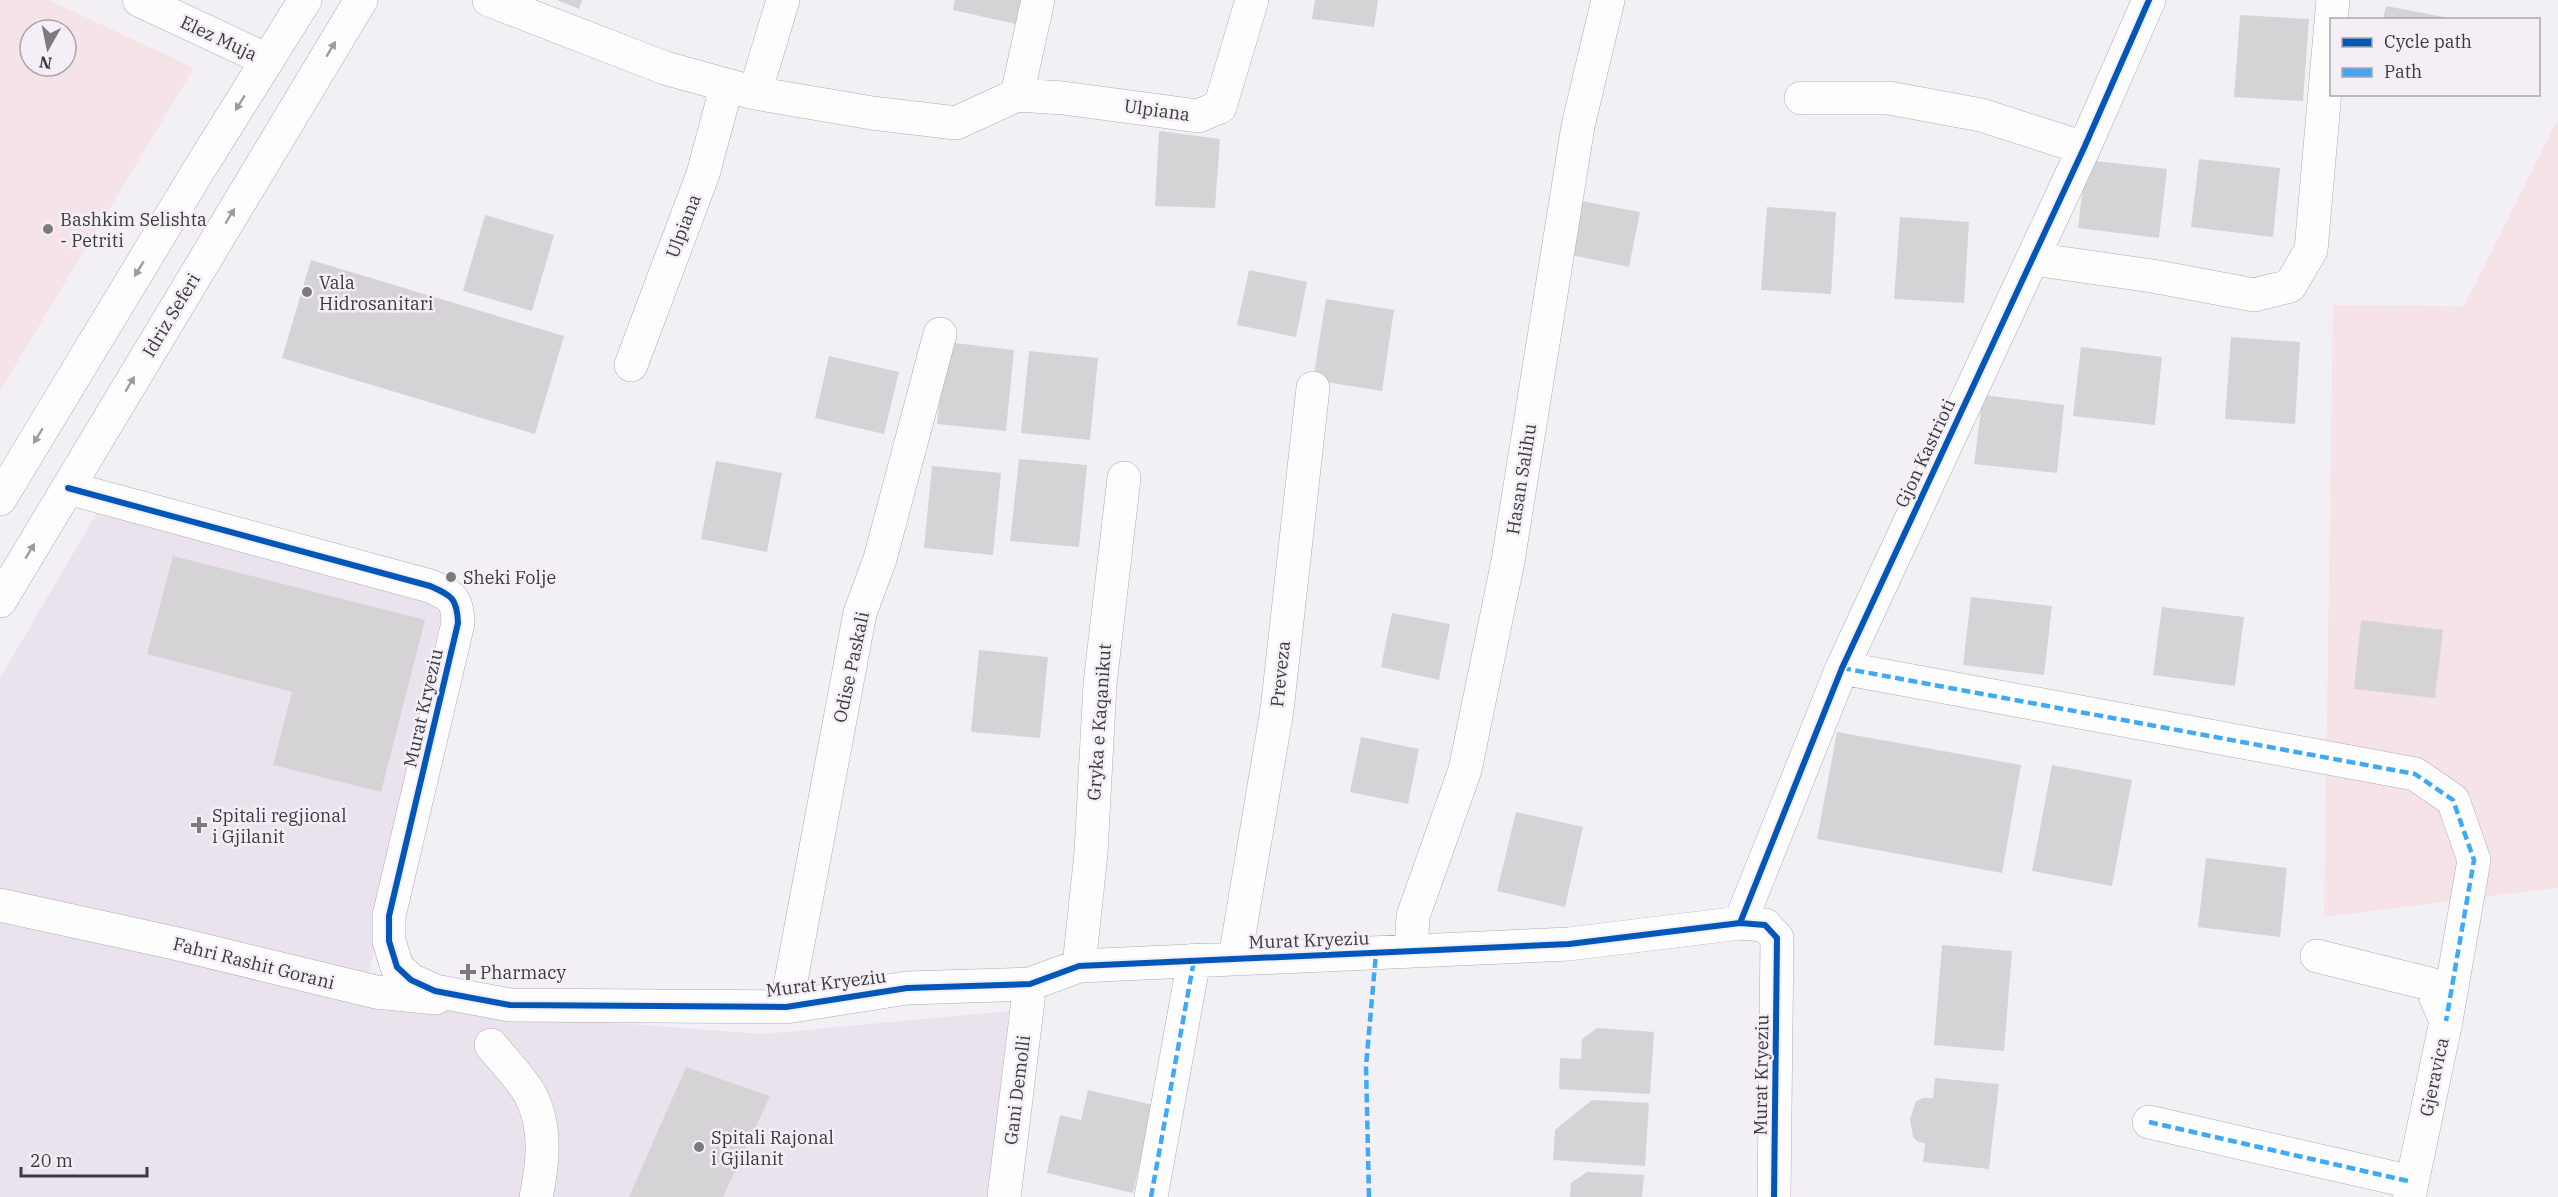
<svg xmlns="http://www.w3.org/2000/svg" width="2558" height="1197" font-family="'IBM Plex Serif',serif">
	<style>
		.built { fill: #eae3ed }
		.green { fill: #f6e3e8; fill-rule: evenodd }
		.building { fill: #d6d3d6 }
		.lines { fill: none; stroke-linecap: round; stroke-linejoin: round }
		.minor-casing { stroke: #aeabaf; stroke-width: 34 }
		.secondary-casing { stroke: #aeabaf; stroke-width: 34 }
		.primary-casing { stroke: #aeabaf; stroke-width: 34 }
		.minor { stroke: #fdfdfe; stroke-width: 33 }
		.secondary { stroke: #fdfdfe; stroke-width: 33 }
		.primary { stroke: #fdfdfe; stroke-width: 33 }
		.quiet { stroke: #3fa9f5; stroke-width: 4.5; stroke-dasharray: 9 4.5; stroke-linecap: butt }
		.cycleway-casing { stroke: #f4eff6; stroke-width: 10 }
		.cycleway { stroke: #0057b8; stroke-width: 6 }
		.oneway { fill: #9c9c9d }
		.poi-dot { fill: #7b7a7d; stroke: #f4eff6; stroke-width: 2 }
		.labels { text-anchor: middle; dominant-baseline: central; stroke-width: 5; stroke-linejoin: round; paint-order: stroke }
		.street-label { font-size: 18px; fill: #3b3a3c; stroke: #f4eff6 }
		.poi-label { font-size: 18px; fill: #3b3a3c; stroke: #f4eff6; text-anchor: start }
	</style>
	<rect width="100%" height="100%" fill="#f3f0f5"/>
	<!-- built -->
	<path class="built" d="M98 511 444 600 369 973 617 1023 763 1034 1009 1011 988 1197H0V678Z"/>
	<!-- green -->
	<path class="green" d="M0 0H49L194 68 0 391ZM30 30H66V66H30Z
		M2558 119V888L2324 917 2333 305 2464 306Z"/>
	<!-- building -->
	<path class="building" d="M557 0H582L579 9Z
		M955 0H1026L1020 25 953 10Z
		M1315 0H1378L1374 27 1312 19Z
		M2386 6 2444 17 2443 20H2383Z
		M2240 15 2309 19 2303 101 2234 97Z
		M1159 131 1220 139 1215 208 1155 206Z
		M2199 159 2280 168 2273 237 2191 227Z
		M2086 160 2167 169 2159 238 2078 228Z
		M1581 201 1640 212 1629 267 1571 255Z
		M1767 207 1836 212 1831 294 1761 290Z
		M485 215 554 235 532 311 463 291Z
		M1900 217 1969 222 1964 303 1894 299Z
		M311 260 564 336 535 434 282 358Z
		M1249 270 1307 282 1296 337 1237 325Z
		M1326 299 1394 310 1382 391 1313 380Z
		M2231 337 2300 342 2295 424 2225 419Z
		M946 342 1014 350 1006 431 937 424Z
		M2081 347 2162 357 2155 425 2073 416Z
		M1029 351 1098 358 1090 440 1021 433Z
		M829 356 899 372 884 434 815 418Z
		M1983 395 2064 405 2057 473 1974 464Z
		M1019 459 1087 465 1079 547 1010 541Z
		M716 461 782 473 767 552 701 539Z
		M932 466 1001 473 993 555 924 548Z
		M173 556 425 620 381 792 273 765 292 692 147 654Z
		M1971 597 2052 606 2044 675 1963 665Z
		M2162 607 2244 617 2235 686 2153 675Z
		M1392 613 1450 624 1439 680 1381 667Z
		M2361 620 2443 630 2435 698 2354 689Z
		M979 650 1048 657 1040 738 971 732Z
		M1837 732 2021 765 2002 873 1817 839Z
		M1361 737 1419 749 1408 804 1350 792Z
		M2052 765 2132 780 2112 886 2032 871Z
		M1516 812 1583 827 1565 907 1497 891Z
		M2206 858 2287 868 2280 937 2198 927Z
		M1942 945 2012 951 2004 1051 1934 1045Z
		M1597 1028 1654 1032 1650 1094 1559 1089 1560 1058 1581 1059 1582 1039Z
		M686 1067 770 1096 723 1197H629Z
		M1935 1078 1999 1084 1989 1169 1923 1162 1925 1143 1918 1142 1913 1137 1910 1119 1916 1101 1923 1098H1933Z
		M1088 1090 1153 1105 1133 1193 1047 1173 1060 1115 1081 1120Z
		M1592 1100 1649 1103 1645 1166 1553 1160 1555 1130Z
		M1587 1172 1644 1175 1642 1197H1570L1571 1183Z"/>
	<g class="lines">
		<!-- minor casing -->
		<g class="minor-casing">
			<path id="minor" d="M489 0 665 68 755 93 872 113 956 123 1017 95 1063 98 1198 116 1220 107 1252 0
				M755 93 783 0
				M1017 95 1038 0
				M1801 98H1889L1981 115 2084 148
				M2033 259 2152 276 2254 295 2290 286 2311 250 2333 0
				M631 365 703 174 727 85
				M68 488 430 586C452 596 457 598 458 623L389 916V941L397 967 411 980 435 991 510 1005 786 1007 907 988 1030 984 1079 966 1569 944 1740 923 1765 925 1777 938 1774 1197
				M1842 668 2415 774 2453 800 2474 860 2446 1021
				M0 905 174 943 376 992 436 998
				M1740 923 1842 668 2084 148 2149 0
				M1411 951 1413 916 1465 770 1508 561 1578 126 1608 0
				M2317 956 2430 984 2446 1021 2409 1197
				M1235 958 1277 710 1313 388
				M1079 966 1091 853 1100 684 1124 478
				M786 1007 860 613 880 559 940 334
				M491 1045C503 1060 523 1080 531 1096 547 1128 543 1164 536 1197
				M2149 1122 2412 1182
				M1004 1197 1030 984
				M1151 1197 1194 960"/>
		</g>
		<!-- secondary casing -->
		<g class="secondary-casing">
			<path id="secondary" d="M139 0 267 60"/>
		</g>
		<!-- primary casing -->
		<g class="primary-casing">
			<path id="primary" d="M0 499 200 168 305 0
				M0 601 361 0"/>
		</g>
		<!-- minor -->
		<use href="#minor" class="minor"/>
		<!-- secondary -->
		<use href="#secondary" class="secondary"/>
		<!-- primary -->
		<use href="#primary" class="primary"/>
		<!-- quiet -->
		<path class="quiet" d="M1842 668 2415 774 2453 800 2474 860 2446 1021
			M2149 1122 2412 1182
			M1151 1197 1194 960
			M1369 1197 1366 1066 1376 953"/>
		<!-- cycleway casing -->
		<g class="cycleway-casing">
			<path id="cycleway" d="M68 488 430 586C452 596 457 598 458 623L389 916V941L397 967 411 980 435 991 510 1005 786 1007 907 988 1030 984 1079 966 1569 944 1740 923 1765 925 1777 938 1774 1197
				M1740 923 1842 668 2084 148 2149 0"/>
		</g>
		<!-- cycleway -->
		<use href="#cycleway" class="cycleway"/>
	</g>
	<!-- one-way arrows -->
	<defs><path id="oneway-solid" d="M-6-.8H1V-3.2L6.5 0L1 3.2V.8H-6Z" transform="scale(1.5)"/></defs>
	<g class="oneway">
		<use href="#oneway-solid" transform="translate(331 49) rotate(-59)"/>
		<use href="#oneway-solid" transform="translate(240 103) rotate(122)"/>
		<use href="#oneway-solid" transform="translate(230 216) rotate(-59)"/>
		<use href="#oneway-solid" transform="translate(139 269) rotate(121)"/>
		<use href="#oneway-solid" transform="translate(130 384) rotate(-59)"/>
		<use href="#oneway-solid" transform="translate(38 436) rotate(121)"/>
		<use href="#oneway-solid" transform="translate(30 551) rotate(-59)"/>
	</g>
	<!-- markers -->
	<g class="poi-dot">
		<circle cx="48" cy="229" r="6"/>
		<circle cx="307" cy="292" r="6"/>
		<circle cx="451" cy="577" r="6"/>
		<path d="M196 816h6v6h6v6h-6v6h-6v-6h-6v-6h6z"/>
		<path d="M465 963h6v6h6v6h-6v6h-6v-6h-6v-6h6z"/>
		<circle cx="699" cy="1147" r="6"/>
	</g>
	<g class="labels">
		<!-- street labels -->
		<g class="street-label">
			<text transform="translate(219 38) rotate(25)">Elez Muja</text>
			<text transform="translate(1157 110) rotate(8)">Ulpiana</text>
			<text transform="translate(683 226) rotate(-69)">Ulpiana</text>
			<text transform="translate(171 315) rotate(-59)">Idriz Seferi</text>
			<text transform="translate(1925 453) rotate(-65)">Gjon Kastrioti</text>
			<text transform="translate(1521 479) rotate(-81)">Hasan Salihu</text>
			<text transform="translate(851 667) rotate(-78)">Odise Paskali</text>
			<text transform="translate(1280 674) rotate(-84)">Preveza</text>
			<text transform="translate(423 708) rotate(-77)">Murat Kryeziu</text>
			<text transform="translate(1099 722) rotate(-86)">Gryka e Kaqanikut</text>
			<text transform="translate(1309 940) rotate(-2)">Murat Kryeziu</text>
			<text transform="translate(254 963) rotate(14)">Fahri Rashit Gorani</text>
			<text transform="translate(826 983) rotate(-7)">Murat Kryeziu</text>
			<text transform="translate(1761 1075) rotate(-89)">Murat Kryeziu</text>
			<text transform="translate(2434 1077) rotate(-78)">Gjeravica</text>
			<text transform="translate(1017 1090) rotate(-83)">Gani Demolli</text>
		</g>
		<!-- poi labels -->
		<g class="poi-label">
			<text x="60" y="219">Bashkim Selishta<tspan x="60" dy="21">- Petriti</tspan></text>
			<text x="319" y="282">Vala<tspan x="319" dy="21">Hidrosanitari</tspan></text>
			<text x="463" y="577">Sheki Folje</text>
			<text x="212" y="815">Spitali regjional<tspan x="212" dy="21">i Gjilanit</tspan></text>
			<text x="480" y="972">Pharmacy</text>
			<text x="711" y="1137">Spitali Rajonal<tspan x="711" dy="21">i Gjilanit</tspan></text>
		</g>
	</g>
	<!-- legend -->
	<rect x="2330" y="18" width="210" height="78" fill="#f4eff6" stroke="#aaa7ac" stroke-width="1.5"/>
	<rect x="2342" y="38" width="30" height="9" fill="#0057b8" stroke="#aaa7ac" stroke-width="1.5"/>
	<text x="2384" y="48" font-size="18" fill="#3b3a3c">Cycle path</text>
	<rect x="2342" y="68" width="30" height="9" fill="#3fa9f5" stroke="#aaa7ac" stroke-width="1.5"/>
	<text x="2384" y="78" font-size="18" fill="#3b3a3c">Path</text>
	<!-- north arrow -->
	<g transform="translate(48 48) rotate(189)"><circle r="28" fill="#f4eff6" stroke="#aaa7ac" stroke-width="1.5"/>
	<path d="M0-4.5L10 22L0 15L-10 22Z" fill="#7b7a7d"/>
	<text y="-9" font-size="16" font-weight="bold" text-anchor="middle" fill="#3b3a3c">N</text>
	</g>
	<!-- scale -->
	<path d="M21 1167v9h126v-9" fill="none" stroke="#3b3a3c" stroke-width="3"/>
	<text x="30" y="1167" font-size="18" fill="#3b3a3c" stroke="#f4eff6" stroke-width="4.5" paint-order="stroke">20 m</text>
</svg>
